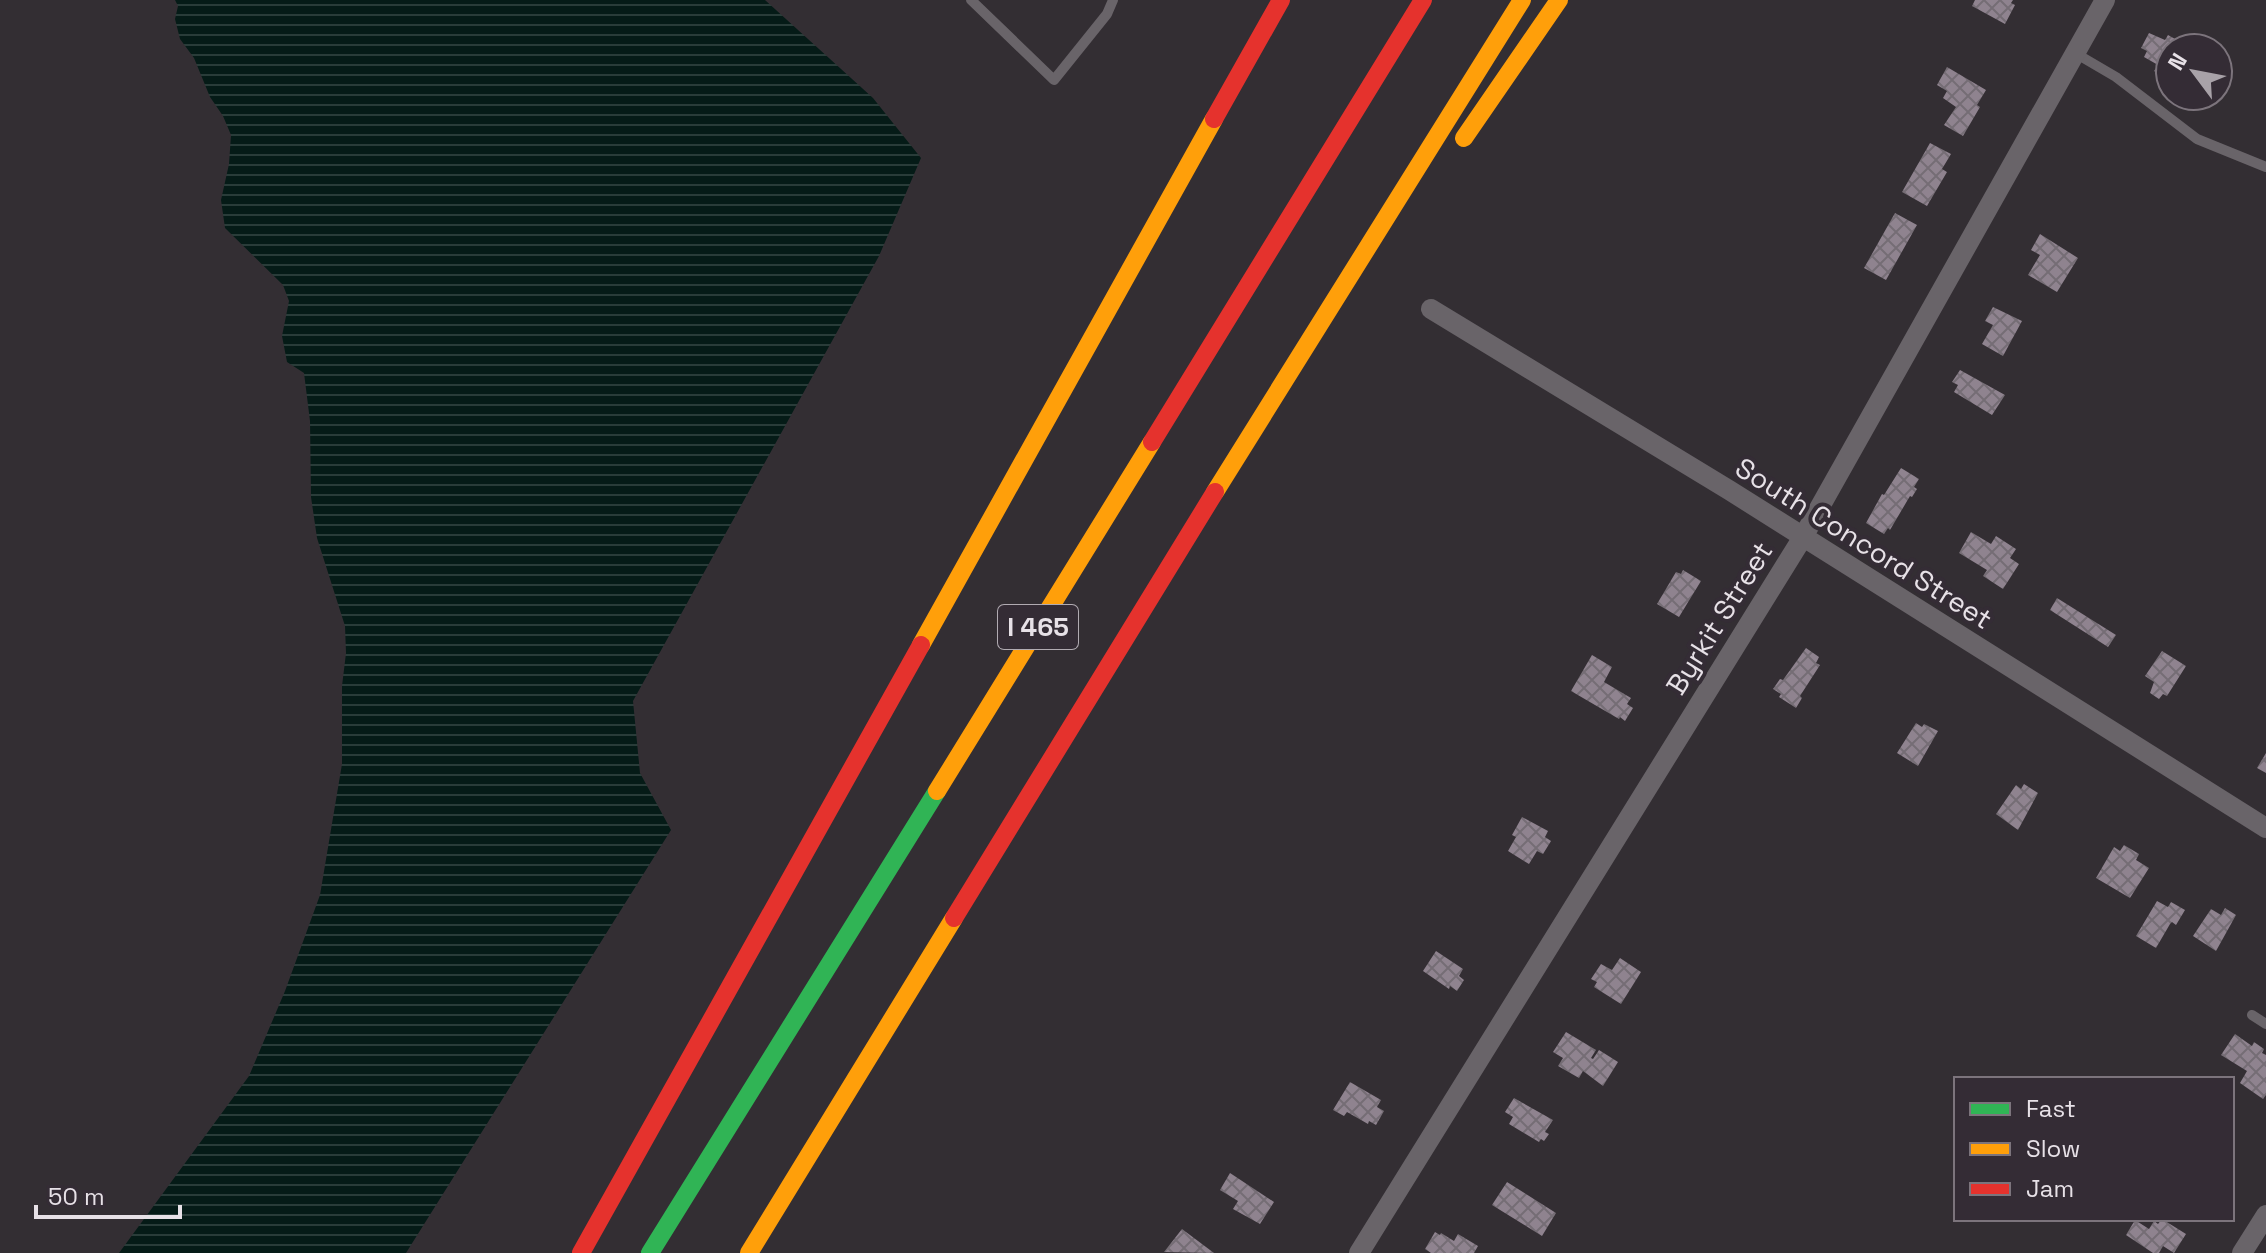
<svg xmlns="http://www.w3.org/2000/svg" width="2266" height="1253" font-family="'Space Grotesk',sans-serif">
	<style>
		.water { fill: url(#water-rules) }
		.building { fill: url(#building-cross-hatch) }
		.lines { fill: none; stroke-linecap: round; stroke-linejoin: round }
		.lane { stroke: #696469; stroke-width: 10 }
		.street { stroke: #696469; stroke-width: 20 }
		.fast { stroke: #30b455; stroke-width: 18 }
		.slow { stroke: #ff9f0a; stroke-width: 18 }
		.jam { stroke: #e5322d; stroke-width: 18 }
		.labels { text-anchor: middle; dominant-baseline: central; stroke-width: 8; stroke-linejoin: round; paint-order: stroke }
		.shield { fill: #342c35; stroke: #b1abb2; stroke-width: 2 }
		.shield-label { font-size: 26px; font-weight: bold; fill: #e7e1e7 }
		.street-label { font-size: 28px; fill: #e7e1e7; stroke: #342c35 }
	</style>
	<defs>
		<pattern id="water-rules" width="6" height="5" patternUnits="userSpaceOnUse" patternTransform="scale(2)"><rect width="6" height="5" fill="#051b17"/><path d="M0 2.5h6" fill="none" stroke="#293c39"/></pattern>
		<pattern id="building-cross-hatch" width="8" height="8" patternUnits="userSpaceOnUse" patternTransform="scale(2)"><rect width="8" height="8" fill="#8f838f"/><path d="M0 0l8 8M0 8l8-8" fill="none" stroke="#756d75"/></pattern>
	</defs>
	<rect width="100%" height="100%" fill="#332e33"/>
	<!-- water -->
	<path class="water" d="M175 0H765L873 98 921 158 879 256 633 701 640 773 671 830 406 1253H119L249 1076 285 991 320 895 342 764V686L346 653 345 626 317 538 311 497 310 421 304 373 287 362 282 336 289 301 283 285 225 228 221 200 229 164 231 135 223 116 210 97 194 58 180 39 175 19 178 6Z"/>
	<!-- building -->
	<path class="building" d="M1975 0H2013L2011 3 2015 5 2005 24 1972 6Z
		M2149 33 2165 40 2168 35 2191 48H2170V80L2154 71 2158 65 2144 57 2147 51 2141 48Z
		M1947 67 1986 90 1977 105 1980 107 1963 136 1944 125 1956 107 1943 98 1947 91 1937 85Z
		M1930 143 1951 154 1942 169 1947 172 1927 206 1902 192Z
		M1895 213 1917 225 1886 280 1864 268Z
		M2040 234 2078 258 2057 292 2028 275 2040 255 2031 250Z
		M1993 307 2022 321 2003 356 1982 344 1993 325 1985 321Z
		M1960 370 2005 395 1992 415 1954 392 1958 385 1952 382Z
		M1901 468 1919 479 1914 487 1917 489 1912 497 1910 496 1890 530 1888 528 1884 534 1866 523 1882 494 1884 495Z
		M1971 532 1991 544 1996 536 2016 549 2010 558 2019 564 2003 589 1983 576 1987 570 1959 553Z
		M1683 570 1701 581 1679 617 1657 604 1676 572 1681 574Z
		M2057 598 2116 635 2108 647 2050 610Z
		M1806 648 1819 657 1816 663 1820 665 1800 696 1802 698 1796 708 1779 697 1781 694 1773 689 1780 679 1783 680Z
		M2162 651 2186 666 2167 696 2163 694 2159 699 2150 693 2154 682 2145 676Z
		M1592 655 1612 667 1604 682 1631 698 1627 704 1633 708 1625 721 1620 717 1619 719 1571 691Z
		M1916 723 1922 727 1924 724 1938 731 1918 766 1897 753Z
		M2266 753V773L2257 768Z
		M2024 784 2038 793 2018 830 1996 814 2016 785 2021 789Z
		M1522 817 1548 831 1545 837 1551 841 1543 854 1537 851 1529 864 1508 851 1516 837 1512 835Z
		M2124 845 2139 854 2136 860 2149 868 2130 898 2096 878 2114 847 2120 851Z
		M2157 901 2168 907 2171 902 2185 910 2176 925 2172 922 2170 924 2156 948 2136 936Z
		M2225 908 2236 915 2216 951 2193 936 2211 909 2221 915Z
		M1436 951 1463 969 1459 976 1464 980 1457 991 1450 986 1449 989 1423 971Z
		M1620 958 1641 972 1621 1004 1594 987 1597 982 1591 979 1601 964 1612 970Z
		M1566 1032 1596 1050 1591 1058 1593 1059 1599 1050 1618 1062 1603 1086 1583 1071 1579 1078 1558 1066 1563 1058 1553 1052Z
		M2235 1034 2252 1046 2254 1042 2264 1049 2262 1053 2266 1055V1095L2263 1099 2240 1083 2247 1071 2221 1055Z
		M1350 1082 1381 1100 1377 1107 1384 1111 1376 1125 1369 1121 1368 1124 1347 1112 1344 1116 1333 1110Z
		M1514 1098 1553 1120 1545 1132 1549 1134 1544 1141 1541 1139 1539 1142 1509 1124 1513 1117 1505 1112Z
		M1230 1173 1274 1202 1260 1224 1233 1209 1238 1201 1220 1190Z
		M1507 1182 1556 1213 1542 1236 1492 1205Z
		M2162 1219 2186 1234 2174 1253 2163 1246 2159 1253H2153L2126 1235 2135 1220 2149 1229 2154 1221 2158 1224Z
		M1182 1229 1214 1253 1164 1252Z
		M1435 1232 1440 1235 1441 1233 1454 1241 1458 1234 1478 1246 1474 1253H1431L1425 1249Z"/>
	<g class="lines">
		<!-- lane -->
		<path class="lane" d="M971 0 1054 80 1107 14 1113 0
			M2075 53 2116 77 2197 139 2266 167
			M2252 1015 2266 1024"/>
		<!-- street -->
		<path class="street" d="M1431 309 1729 490 2266 828
			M1359 1253 1803 537 2105 0
			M2242 1253 2266 1215"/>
		<!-- fast -->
		<path class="fast" d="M650 1253 937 791"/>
		<!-- slow -->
		<path class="slow" d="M1464 138 1559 0
			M1215 492 1522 0
			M921 645 1214 119
			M937 791 1152 442
			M749 1253 954 918"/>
		<!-- jam -->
		<path class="jam" d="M1214 119 1281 0
			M1152 442 1423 0
			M954 918 1215 492
			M581 1253 921 645"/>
	</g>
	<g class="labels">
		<!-- shield labels -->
		<rect class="shield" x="998" y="605" width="80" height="44" rx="6"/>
		<g class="shield-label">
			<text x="1038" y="627">I 465</text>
		</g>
		<!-- street labels -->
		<g class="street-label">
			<text transform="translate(1864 543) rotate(32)">South Concord Street</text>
			<text transform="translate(1719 618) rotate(-58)">Byrkit Street</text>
		</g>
	</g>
	<!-- legend -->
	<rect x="1954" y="1077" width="280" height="144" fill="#342c35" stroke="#7c747c" stroke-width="2"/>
	<rect x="1970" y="1103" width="40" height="12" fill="#30b455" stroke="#7c747c" stroke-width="2"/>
	<text x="2026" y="1117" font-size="24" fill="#e7e1e7">Fast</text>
	<rect x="1970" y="1143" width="40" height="12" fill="#ff9f0a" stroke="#7c747c" stroke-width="2"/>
	<text x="2026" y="1157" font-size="24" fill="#e7e1e7">Slow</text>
	<rect x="1970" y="1183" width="40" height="12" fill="#e5322d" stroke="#7c747c" stroke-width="2"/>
	<text x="2026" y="1197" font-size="24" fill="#e7e1e7">Jam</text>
	<!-- north arrow -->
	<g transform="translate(2194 72) rotate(302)"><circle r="38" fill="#342c35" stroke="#7c747c" stroke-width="2"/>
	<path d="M0-6L14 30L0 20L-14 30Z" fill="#a8a2a8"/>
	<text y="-12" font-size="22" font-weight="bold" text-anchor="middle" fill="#e7e1e7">N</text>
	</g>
	<!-- scale -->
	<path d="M36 1205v12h144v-12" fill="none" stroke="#e7e1e7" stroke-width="4"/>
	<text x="48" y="1205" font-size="24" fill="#e7e1e7" stroke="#342c35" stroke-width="6" paint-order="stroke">50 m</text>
</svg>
